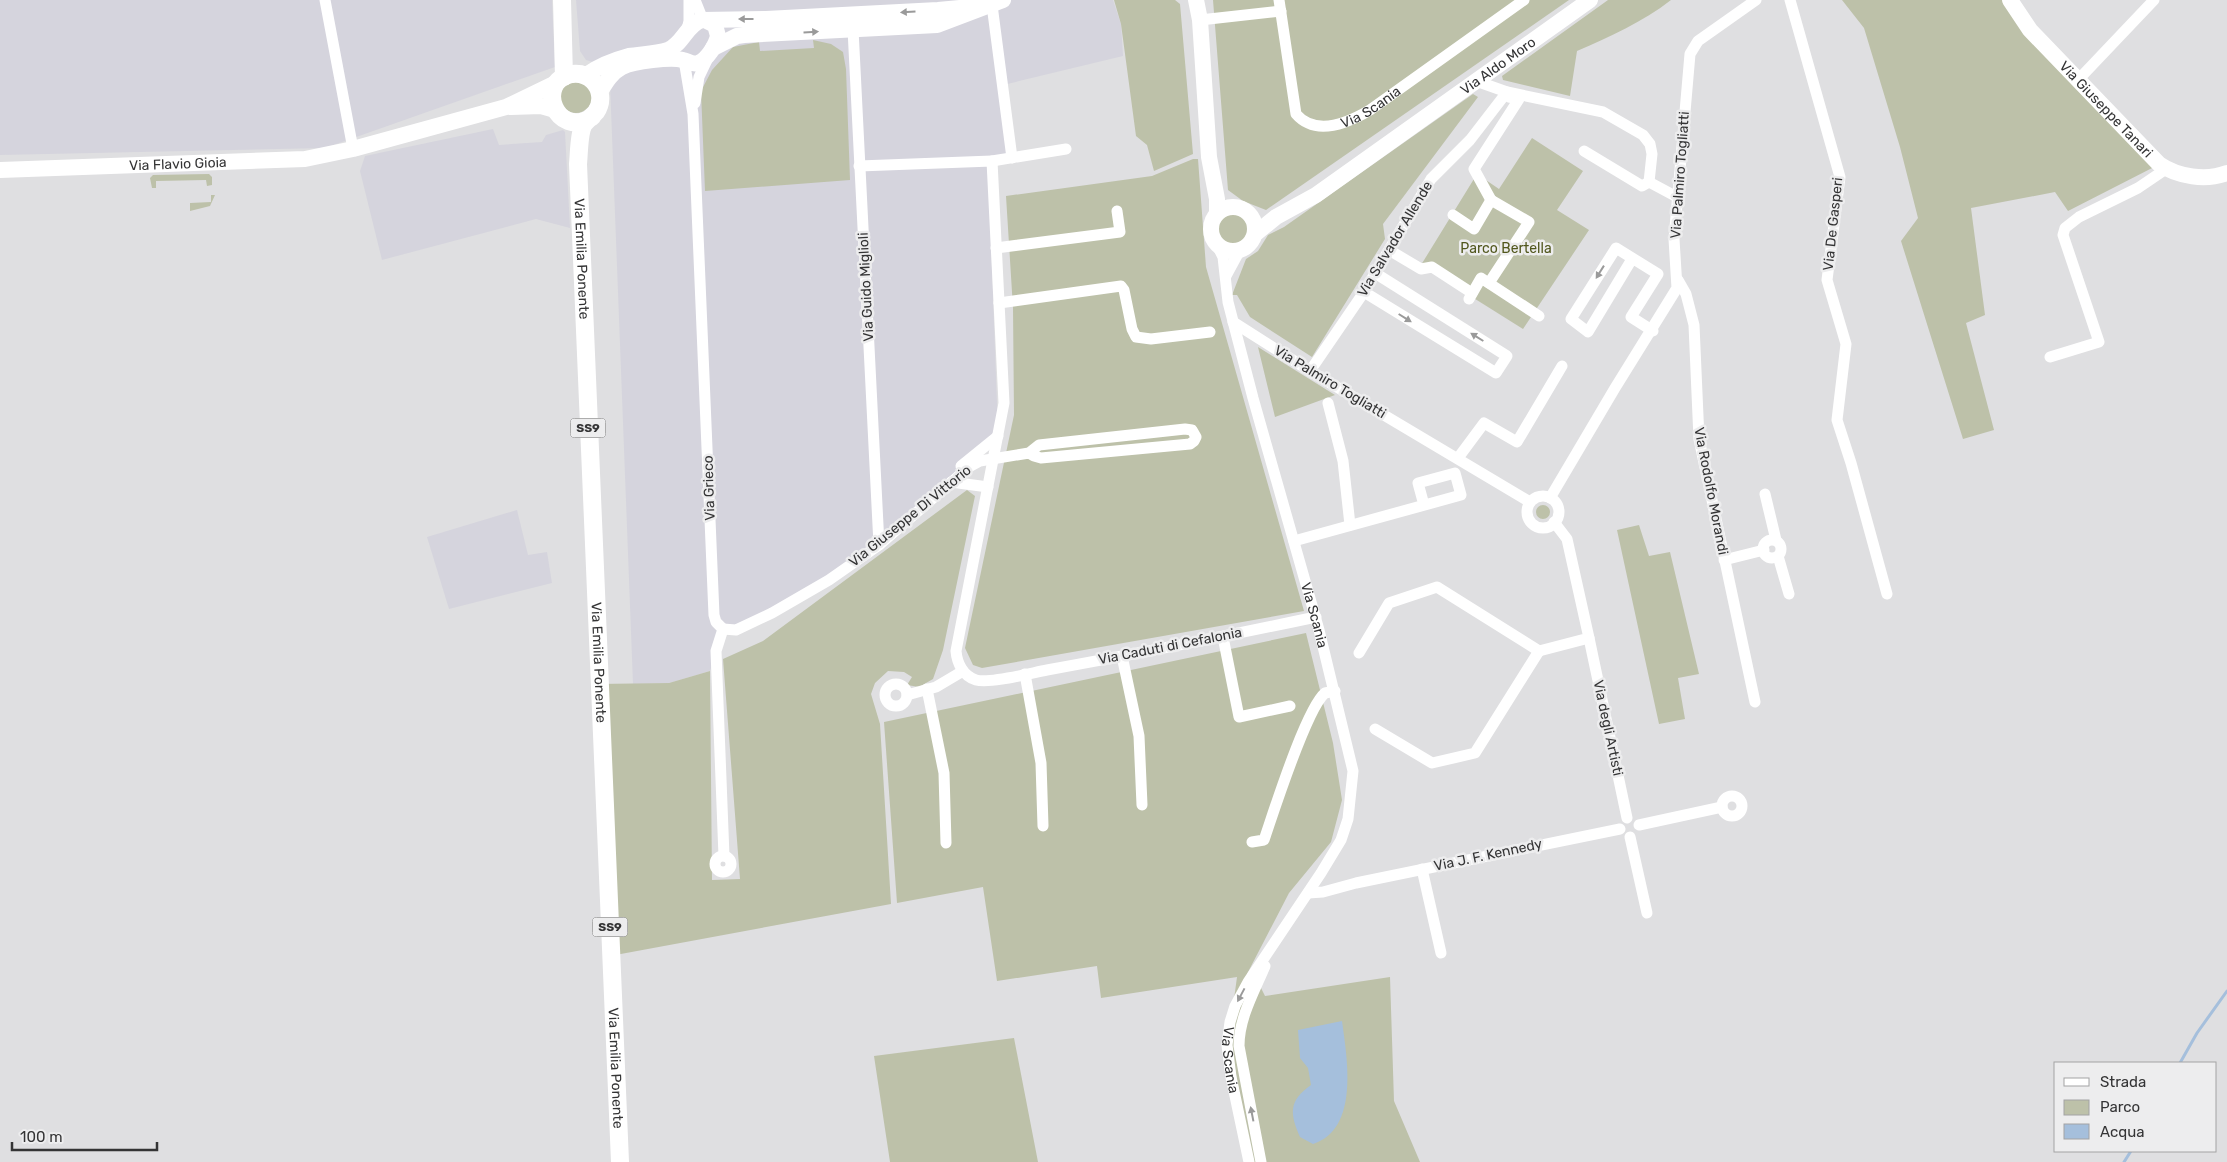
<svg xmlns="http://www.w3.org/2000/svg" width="2227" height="1162" font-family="Rubik,sans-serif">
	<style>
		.built { fill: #d5d4dd }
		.green { fill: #bdc1a9 }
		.water { fill: #a5bfdc }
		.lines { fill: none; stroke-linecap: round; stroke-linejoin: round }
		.stream { stroke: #a5bfdc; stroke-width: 3 }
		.street { stroke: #fff; stroke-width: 11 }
		.secondary { stroke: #fff; stroke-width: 16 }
		.primary { stroke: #fff; stroke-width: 18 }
		.oneway { fill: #9a9a9a }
		.labels { text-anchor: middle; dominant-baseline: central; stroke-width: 5; stroke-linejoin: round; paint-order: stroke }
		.shield { fill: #ededee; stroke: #6c6c6c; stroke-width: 1 }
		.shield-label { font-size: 12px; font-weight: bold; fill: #343435 }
		.street-label { font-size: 14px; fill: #343435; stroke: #ededee }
		.park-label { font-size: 14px; fill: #51571d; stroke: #ededee }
	</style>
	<rect width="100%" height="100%" fill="#dfdfe1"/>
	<!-- built -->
	<path class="built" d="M0 0H552L555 67 325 148 0 155Z
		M576 0H1113L1121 24 1123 56 1003 85 1011 157 988 160 998 431 889 535 815 587 748 621 723 629 710 671 669 683 633 684 609 57 596 63 586 60 580 51Z
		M493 129 499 145 542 142 546 135 563 130 565 132 570 228 536 219 382 260 360 171 365 156Z
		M517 510 528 555 547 552 552 583 449 609 427 537Z"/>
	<!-- green -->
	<path class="green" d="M1114 0H1175L1180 4 1193 154 1154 171 1147 145 1136 136 1121 24Z
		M1213 0H1569L1266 210 1243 201 1228 190Z
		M1608 0H1671C1643 22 1609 37 1577 51L1570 96 1503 80 1502 76Z
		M1842 0H2004L2156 166 2068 211 2055 192 1971 208 1985 315 1966 323 1994 430 1963 439 1901 241 1918 218 1900 147 1864 28Z
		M813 40 831 44 843 52 846 69 850 180 705 191 701 91 712 70 733 47 759 42 760 51 814 48Z
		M560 97a16 16 0 1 1 32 0a16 16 0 1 1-32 0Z
		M1473 94 1478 97 1383 224 1385 239 1312 357 1250 317 1237 295H1232L1246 259 1258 251 1268 235 1284 227Z
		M1532 138 1583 171 1557 210 1589 230 1523 329 1421 265 1477 174 1499 189Z
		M1193 159H1198L1206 267 1304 611 982 668 973 665 965 648 1014 415 1013 308 1006 196 1152 176Z
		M209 174 212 177V185L207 186 206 180 156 181V188H152L150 178 153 175Z
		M211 195H215L210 206 190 211V203L211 202Z
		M1216 230a17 17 0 1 1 34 0a17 17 0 1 1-34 0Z
		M1258 347 1335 395 1275 417Z
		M967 490 975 496 943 650 933 679 919 687 907 685 912 677 904 672 888 671 875 683 871 694 880 724 891 904 610 956 597 684 669 683 710 671 712 880 740 879 723 659 763 641Z
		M1536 512a7 7 0 1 1 14 0a7 7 0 1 1-14 0Z
		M1639 525 1649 556 1670 552 1699 674 1678 678 1685 719 1659 724 1617 530Z
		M1306 633 1333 743 1342 800 1331 842 1289 893 1247 974H1254L1265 996 1390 977 1394 1101 1420 1162H1252L1229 1036 1237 977 1101 998 1097 966 997 981 983 887 897 903 884 722Z
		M1014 1038 1038 1162H890L874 1056Z"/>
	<!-- water -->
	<path class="water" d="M1342 1021C1347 1058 1360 1129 1313 1144L1300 1137C1290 1114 1288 1101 1311 1085L1308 1068 1300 1058 1298 1030Z"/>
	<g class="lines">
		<!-- stream -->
		<path class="stream" d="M2180 1063 2197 1033 2227 991
			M2124 1162 2131 1151"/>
		<!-- street -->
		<g class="street">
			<path d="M325 0 353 149"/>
			<path d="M695 0 703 20"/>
			<path id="s1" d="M1279 0 1296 114C1316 137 1348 123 1370 110L1524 0"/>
			<path d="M1790 0 1840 177 1827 280 1846 344 1837 420 1851 463 1887 594"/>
			<path d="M992 5 1012 158"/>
			<path d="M1200 20 1281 11"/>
			<path d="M853 29 879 545"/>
			<path d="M686 33 689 21V0"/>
			<path d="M684 60 693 114 714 615 716 622 723 629 716 651 724 856"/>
			<path d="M2078 80 2154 0"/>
			<path d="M1476 81 1507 92 1603 112 1643 135 1650 144 1652 154 1649 182 1677 197"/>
			<path d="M695 103 699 77 709 56"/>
			<path d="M1584 151 1642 186 1649 182"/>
			<path d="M992 161 1066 149"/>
			<path d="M859 166 992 161 1004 403 956 651C957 663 963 676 976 680 990 684 1031 673 1047 670 1137 654 1226 636 1316 617"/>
			<path d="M1491 200 1474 169 1519 99 1509 97"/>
			<path d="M1453 215 1474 229 1491 200 1529 222 1489 283"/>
			<path id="s2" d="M1215 241 1223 257 1228 302 1253 398 1319 630 1353 771 1348 819 1341 840 1321 873 1248 982 1235 1006 1230 1022 1227 1045 1231 1077 1249 1162"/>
			<path d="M996 248 1120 232 1117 211"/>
			<path d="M1389 250 1421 269 1432 267 1472 293"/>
			<path d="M1632 259 1588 332 1571 319 1616 248 1658 274 1631 317 1653 331"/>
			<path d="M1226 276 1239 252"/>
			<path d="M1678 280 1686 294 1694 325 1699 439 1755 702"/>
			<path d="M1364 292 1496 373 1507 356 1375 273"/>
			<path d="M1469 299 1481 278 1539 316"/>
			<path d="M999 303 1121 286 1124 290 1132 329 1136 337 1151 339 1210 332"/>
			<path d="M1233 322 1310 371 1530 502"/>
			<path d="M2050 357 2099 342 2063 235 2065 228 2079 217 2138 188 2166 169"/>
			<path d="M1310 371 1364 292 1431 179 1470 140 1507 92"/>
			<path d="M1328 403 1343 461 1350 525"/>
			<path d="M1458 458 1484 423 1517 442 1562 366"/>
			<path d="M961 466 998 436"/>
			<path d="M951 482 988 487"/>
			<path d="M1765 494 1776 540"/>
			<circle cx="1543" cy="512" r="16"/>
			<path d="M1550 498 1615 388 1677 288 1674 239 1690 54 1698 41 1756 0"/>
			<circle cx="1772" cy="549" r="9"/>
			<path d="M1294 541 1461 495 1455 473 1418 483 1424 505"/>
			<path d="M1778 556 1789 594"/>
			<path d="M1724 560 1764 550"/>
			<path d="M723 629 736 630 772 613 829 580 879 545 969 467 980 461 1029 453 1039 445 1185 429 1192 430 1196 437 1194 441 1190 444 1041 458 1034 456 1029 453"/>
			<path d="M1223 637 1239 717 1290 706"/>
			<path d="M1589 638 1627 818"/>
			<path d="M1359 653 1389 603 1437 587 1539 651 1589 638 1567 539 1554 522"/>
			<path d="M1122 656 1139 736 1142 805"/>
			<path d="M1025 674 1041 763 1043 826"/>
			<circle cx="896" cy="695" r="11"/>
			<path d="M927 689 944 773 946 843"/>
			<path d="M907 695 936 687 963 671"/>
			<path d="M1375 729 1432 763 1475 753 1539 651"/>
			<circle cx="1732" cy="806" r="10"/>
			<path d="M1639 825 1722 807"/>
			<path d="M1630 837 1647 913"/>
			<path d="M1252 842 1264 840C1274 811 1306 709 1325 693L1335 691"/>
			<circle cx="723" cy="864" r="8"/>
			<path d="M1422 869 1441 953"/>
			<path d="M1308 893 1323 892 1356 883 1620 829"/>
			<path d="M1261 1162 1239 1046C1239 1018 1254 992 1265 966"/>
		</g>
		<!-- secondary -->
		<g class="secondary">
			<path d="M1196 0 1200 20 1209 157 1217 199V213"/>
			<path id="s3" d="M2010 0 2030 30 2159 164C2178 177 2206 181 2227 173"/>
			<path d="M713 48 737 36 744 35 937 25 1003 0"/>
			<path d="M586 75C599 66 614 60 629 56 641 54 655 54 668 50 683 44 687 24 702 20L766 19 938 10 992 5"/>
			<path d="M600 92C606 82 611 73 622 67 634 61 671 57 683 60 688 61 692 65 698 63 707 60 716 45 718 36L715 25 707 21"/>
			<path d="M511 107 541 106 555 110"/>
			<path id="s4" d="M0 170 305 159 353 149 506 107 558 82"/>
			<circle cx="1233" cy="229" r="22"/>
			<path id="s5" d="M1255 234 1276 217 1316 195 1590 0"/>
		</g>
		<!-- primary -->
		<g class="primary">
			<path d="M562 0 564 77"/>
			<path id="s6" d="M592 117C556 140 534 81 572 74 580 73 587 75 593 81 601 89 603 102 596 112 592 117 585 121 583 126 579 134 579 154 578 164L620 1162"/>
		</g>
	</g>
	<!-- one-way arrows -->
	<defs><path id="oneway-solid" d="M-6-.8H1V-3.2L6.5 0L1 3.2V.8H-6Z" transform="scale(1.25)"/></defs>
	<g class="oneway">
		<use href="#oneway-solid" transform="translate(908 12) rotate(177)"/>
		<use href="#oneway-solid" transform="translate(746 19) rotate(-180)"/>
		<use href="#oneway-solid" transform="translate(811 32) rotate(-3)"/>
		<use href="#oneway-solid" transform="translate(1600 272) rotate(122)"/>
		<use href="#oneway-solid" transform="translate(1405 318) rotate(32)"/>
		<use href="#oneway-solid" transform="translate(1477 337) rotate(-148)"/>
		<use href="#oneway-solid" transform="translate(1241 995) rotate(118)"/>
		<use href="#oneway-solid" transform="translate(1252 1114) rotate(-101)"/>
	</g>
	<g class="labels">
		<!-- shield labels -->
		<g class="shield">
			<rect x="570.5" y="418.5" width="35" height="19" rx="4"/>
			<rect x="592.5" y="917.5" width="35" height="19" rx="4"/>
		</g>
		<g class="shield-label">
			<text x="588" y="428">SS9</text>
			<text x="610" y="927">SS9</text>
		</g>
		<!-- street labels -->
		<g class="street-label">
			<text stroke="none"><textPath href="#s5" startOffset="296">Via Aldo Moro</textPath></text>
			<text stroke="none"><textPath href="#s1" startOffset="198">Via Scania</textPath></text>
			<text stroke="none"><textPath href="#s3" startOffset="146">Via Giuseppe Tanari</textPath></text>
			<text stroke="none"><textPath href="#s4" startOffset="178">Via Flavio Gioia</textPath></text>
			<text transform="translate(1680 175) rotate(-86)">Via Palmiro Togliatti</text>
			<text transform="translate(1833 224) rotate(-84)">Via De Gasperi</text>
			<text transform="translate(1395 239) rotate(-59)">Via Salvador Allende</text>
			<text stroke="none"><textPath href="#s6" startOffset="298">Via Emilia Ponente</textPath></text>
			<text transform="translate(866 287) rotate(-93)">Via Guido Miglioli</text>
			<text transform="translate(1330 382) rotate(31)">Via Palmiro Togliatti</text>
			<text transform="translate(709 488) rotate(-92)">Via Grieco</text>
			<text transform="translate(1711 491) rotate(79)">Via Rodolfo Morandi</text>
			<text transform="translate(910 516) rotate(-39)">Via Giuseppe Di Vittorio</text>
			<text stroke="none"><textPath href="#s2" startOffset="388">Via Scania</textPath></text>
			<text transform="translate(1170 646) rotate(-11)">Via Caduti di Cefalonia</text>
			<text stroke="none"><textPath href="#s6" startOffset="702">Via Emilia Ponente</textPath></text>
			<text transform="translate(1608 728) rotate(78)">Via degli Artisti</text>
			<text transform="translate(1488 855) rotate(-12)">Via J. F. Kennedy</text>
			<text stroke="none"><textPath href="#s2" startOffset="871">Via Scania</textPath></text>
			<text stroke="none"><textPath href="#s6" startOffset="1108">Via Emilia Ponente</textPath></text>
		</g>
		<!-- park labels -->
		<g class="park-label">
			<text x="1506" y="248">Parco Bertella</text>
		</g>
	</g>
	<!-- legend -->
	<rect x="2054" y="1062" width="162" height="90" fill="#ededee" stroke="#a3a3a4"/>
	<rect x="2064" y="1078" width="25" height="8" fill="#ffffff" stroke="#a3a3a4"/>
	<text x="2100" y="1087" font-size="15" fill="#343435">Strada</text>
	<rect x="2064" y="1100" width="25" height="15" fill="#bdc1a9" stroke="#a3a3a4"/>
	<text x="2100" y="1112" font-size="15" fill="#343435">Parco</text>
	<rect x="2064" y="1124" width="25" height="15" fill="#a5bfdc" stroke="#a3a3a4"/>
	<text x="2100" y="1137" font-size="15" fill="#343435">Acqua</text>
	<!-- scale -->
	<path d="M12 1142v8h145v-8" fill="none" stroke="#343435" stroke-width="2.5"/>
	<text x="20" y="1142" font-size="15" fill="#343435" stroke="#ededee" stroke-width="4" paint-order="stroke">100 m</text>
</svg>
